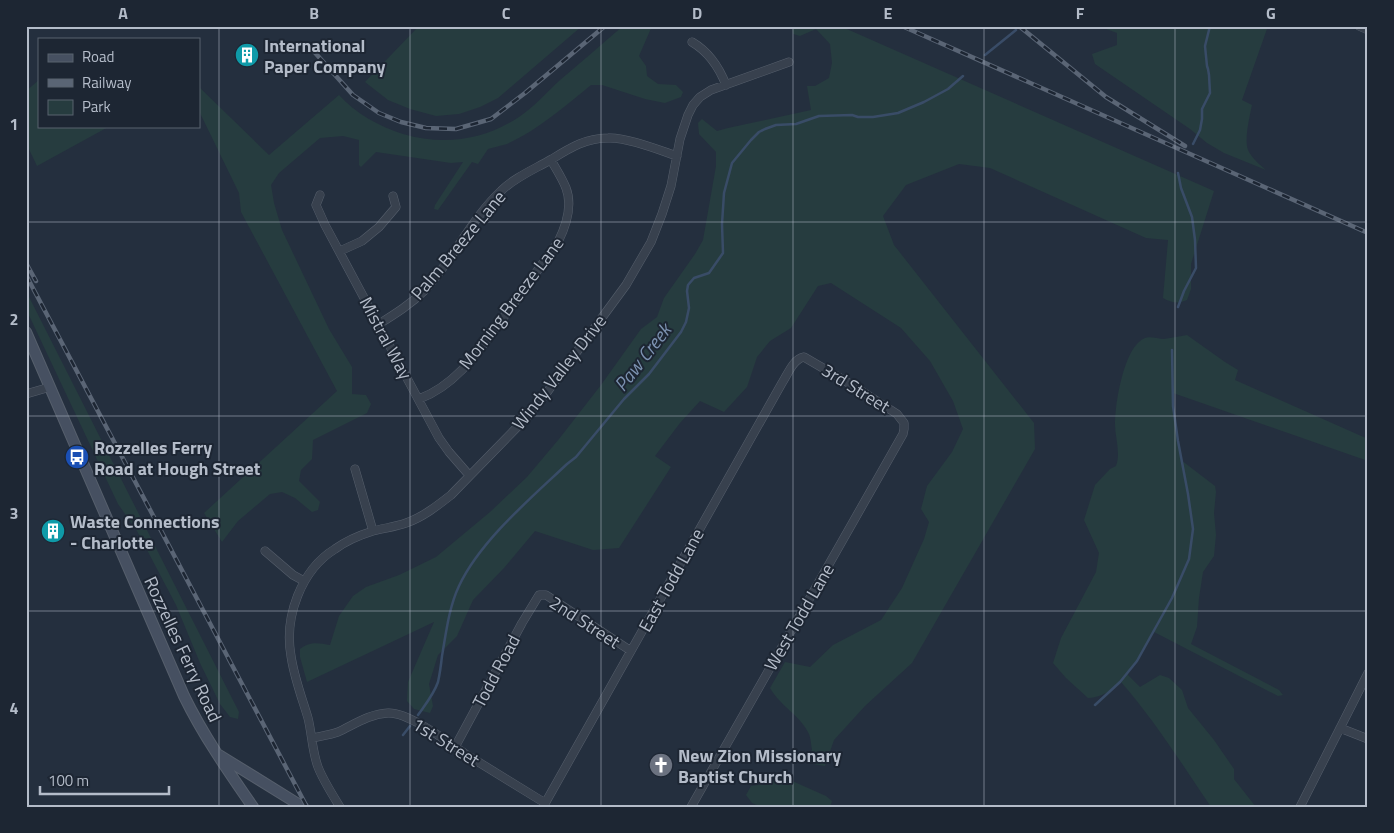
<svg xmlns="http://www.w3.org/2000/svg" width="1394" height="833" font-family="'Titillium Web',sans-serif">
	<style>
		.green { fill: #263c3f }
		.lines { fill: none; stroke-linecap: round; stroke-linejoin: round }
		.stream { stroke: #394c67; stroke-width: 2.5 }
		.street-casing { stroke: #565f6c; stroke-width: 9 }
		.secondary-casing { stroke: #565f6c; stroke-width: 12 }
		.street { stroke: #38414e; stroke-width: 8 }
		.secondary { stroke: #465061; stroke-width: 10 }
		.rail-casing { stroke: #5a6575; stroke-width: 4.5 }
		.rail { stroke: #1d2633; stroke-width: 2.5; stroke-dasharray: 8; stroke-linecap: butt }
		.grid { fill: none; stroke: #b4bcc9; stroke-width: 1; stroke-opacity: 0.55 }
		.labels { text-anchor: middle; dominant-baseline: central; stroke-width: 4; stroke-linejoin: round; paint-order: stroke }
		.poi-label { font-size: 18px; font-weight: bold; fill: #b4bcc9; stroke: #1d2633; text-anchor: start }
		.street-label { font-size: 18px; fill: #b4bcc9; stroke: #1d2633 }
		.water-label { font-size: 19px; font-style: italic; fill: #7c92b1; stroke: #1d2633 }
		.neatline { fill: none; stroke: #b4bcc9; stroke-width: 2 }
		.grid-label { font-size: 16px; text-anchor: middle; font-weight: bold; fill: #b4bcc9 }
	</style>
	<rect width="100%" height="100%" fill="#242f3e"/>
	<!-- green -->
	<path class="green" d="M419 26H582L498 98 480 107 459 114 436 116 410 109 388 100 365 82Z
		M623 26H652L639 56 646 66 647 76 658 84 676 85 683 92 681 97 665 103 645 99 602 85H591C565 106 538 130 507 144 501 146 494 147 488 149L478 164 472 162 438 210 434 209 435 205 463 162 451 163 376 152 361 167 359 165V140L343 136 320 138 279 173 271 185 274 203 282 230 329 329 352 367V394L366 395 371 404 367 413 313 440 312 459 301 470 299 481 320 502 318 510 312 512 295 498 282 492 270 494 238 521 222 542 204 513 337 391 241 212 239 193 199 111V87L269 155 339 95C355 113 380 127 403 134 444 146 484 140 519 117 534 107 546 93 559 81 580 63 601 45 623 26Z
		M792 26H840L1214 191 1191 264V289L1187 300C1178 304 1172 303 1163 298L1168 240 1146 238 990 168 959 164 906 185 883 216 894 245 1034 423 1035 449 912 663 865 706 834 740 825 766 813 764 807 757 812 750C811 745 811 739 809 734 800 715 780 706 770 688L785 662 810 667 833 645 881 620 902 588 924 539 929 522 921 509 927 486 952 452 963 429 953 401 930 361 901 328 831 283 818 286 791 328 770 341 757 357 747 387 724 412 700 401 680 423 655 456 671 467 619 548 593 550 535 531 504 568 473 600 457 636 438 655 429 684 433 706 430 713 414 709 407 701 408 682 434 622 307 682 300 657V649C310 641 319 643 330 645L339 616 353 596 366 587 399 575 436 557 490 512 527 477 559 439 601 385 641 329 657 317 664 298 695 254 703 240 716 166V152L699 134 698 123 702 119 717 131 728 128 811 110 807 86H815L829 78 832 63 830 44 816 29 800 36 793 34Z
		M1098 26H1268L1242 100 1252 105C1250 115 1243 143 1249 152 1253 159 1260 165 1266 170L1224 153 1207 143 1190 129 1095 64 1092 54 1117 45V33Z
		M39 80V126H110L37 166 26 143V91Z
		M26 291 239 712 238 719 230 717 220 704 200 663 176 605 137 531 118 504 26 309Z
		M1187 335 1225 362 1238 370 1235 380 1368 439V461L1173 393V406L1181 460 1215 486 1216 492 1214 513 1216 535 1214 556 1203 572 1199 598 1197 627 1191 644 1279 690 1283 695 1278 696 1154 632 1137 661 1127 674 1140 687 1160 675 1169 678 1182 690 1188 708 1214 740 1234 769V779L1256 807H1211C1182 764 1155 721 1121 682 1109 691 1104 697 1088 698L1066 678 1053 663 1061 638 1096 572 1099 553 1084 520 1095 485 1110 469 1116 466C1121 452 1115 438 1115 424 1115 403 1124 346 1145 338 1150 336 1158 339 1164 339 1172 338 1180 336 1187 335Z
		M781 776 826 796 832 801 830 807H761L752 803 746 795 751 786 772 783 775 777Z"/>
	<g class="lines">
		<!-- stream -->
		<path class="stream" d="M985 55 1016 30
			M1193 144 1200 130 1202 119V109L1210 93 1209 75 1208 69 1207 66 1205 46 1210 26
			M1178 307 1184 291 1196 268 1195 240 1192 217 1181 188 1178 173
			M1095 705 1120 682 1137 661 1172 598 1189 559 1193 529 1188 494 1178 441 1173 406 1172 350
			M418 715C425 705 434 694 438 682 440 673 441 665 442 656 446 633 449 607 459 586 480 541 531 498 567 464L576 457 624 399 649 374 681 332 686 322 689 308 687 291 688 285 694 278 709 273 723 253 722 224 724 193 732 163 751 140 759 132 765 129 776 125 796 124 819 116 852 115 858 117H873L898 113 924 102 948 89 963 76
			M403 735 410 726"/>
		<!-- street casing -->
		<g class="street-casing">
			<path id="street" d="M1359 26 1368 30
				M692 42C709 52 719 67 726 85
				M320 195 316 205 325 225 439 438 449 452 469 475
				M340 251 362 241 379 227 396 207 393 196
				M379 324C395 314 411 304 425 290 453 260 471 219 501 191 515 177 535 169 552 159 570 148 586 138 608 138 626 137 659 150 677 156
				M26 394 50 387
				M419 399C459 384 481 347 506 314 523 290 541 266 558 242 566 226 573 206 566 188 562 178 556 169 551 160
				M355 469 373 531
				M265 551 293 575 304 581
				M1340 728 1368 739
				M312 738C321 736 330 735 338 732 355 724 369 714 388 713 409 712 449 743 467 755 493 771 519 787 545 803
				M455 747 522 623 539 595H546L631 651
				M340 807C332 794 323 780 318 767 312 751 312 734 308 718 302 698 294 677 291 656 284 617 301 570 335 549 346 541 360 535 373 531 384 528 395 527 406 523 423 517 437 506 451 495L526 418 545 395 626 285 651 242 662 214 671 186 680 139 688 115 693 105 700 97 711 90 789 62
				M543 807 782 383C788 374 793 359 804 357L852 385 897 414 904 423V429L903 434 691 807
				M1300 807 1368 673"/>
		</g>
		<!-- secondary casing -->
		<g class="secondary-casing">
			<path id="secondary" d="M26 332 184 696C203 735 228 771 253 807
				M219 755 303 807"/>
		</g>
		<!-- street -->
		<use href="#street" class="street"/>
		<!-- secondary -->
		<use href="#secondary" class="secondary"/>
		<!-- rail casing -->
		<g class="rail-casing">
			<path id="rail" d="M902 26 1368 233
				M1019 26 1106 97 1185 146
				M309 46 353 95 379 113 401 122 426 128 456 129 491 119 525 93 605 26
				M26 263 36 281
				M26 275 307 807"/>
		</g>
		<!-- rail -->
		<use href="#rail" class="rail"/>
	</g>
	<!-- grid -->
	<path class="grid" d="M219 26V807M410 26V807M601 26V807M793 26V807M984 26V807M1175 26V807M26 222H1368M26 416H1368M26 611H1368"/>
	<!-- icons -->
	<defs>
		<g id="building-disc" transform="scale(1.25)"><circle r="9.5" fill="#0f9aa8" stroke="#1d2633"/><path d="M-4-6H4V6H1V3H-1V6H-4ZM-2.5-4.3h1.7v1.8h-1.7ZM.8-4.3h1.7v1.8H.8ZM-2.5-1h1.7V.8h-1.7ZM.8-1h1.7V.8H.8Z" fill="#fff"/></g>
		<g id="bus-disc" transform="scale(1.25)"><circle r="9.5" fill="#1a4fb4" stroke="#1d2633"/><path d="M-5-6H5V4H4V6H2V4H-2V6H-4V4H-5ZM-3.5-4V0h7V-4ZM-3.5 1.2v1.5H-2V1.2ZM2 1.2v1.5H3.5V1.2Z" fill="#fff"/></g>
		<g id="church-disc" transform="scale(1.25)"><circle r="9.5" fill="#6b7280" stroke="#1d2633"/><path d="M-1.2-6h2.4v3.5h3.3v2.4h-3.3V6h-2.4V-.1h-3.3v-2.4h3.3Z" fill="#fff"/></g>
	</defs>
	<g fill-rule="evenodd">
		<use href="#building-disc" x="247" y="55"/>
		<use href="#bus-disc" x="77" y="457"/>
		<use href="#building-disc" x="53" y="531"/>
		<use href="#church-disc" x="661" y="765"/>
	</g>
	<g class="labels">
		<!-- poi labels -->
		<g class="poi-label">
			<text x="264" y="45">International<tspan x="264" dy="21">Paper Company</tspan></text>
			<text x="94" y="447">Rozzelles Ferry<tspan x="94" dy="21">Road at Hough Street</tspan></text>
			<text x="70" y="521">Waste Connections<tspan x="70" dy="21">- Charlotte</tspan></text>
			<text x="678" y="755">New Zion Missionary<tspan x="678" dy="21">Baptist Church</tspan></text>
		</g>
		<!-- street labels -->
		<g class="street-label">
			<text transform="translate(458 245) rotate(-50)">Palm Breeze Lane</text>
			<text transform="translate(511 303) rotate(-53)">Morning Breeze Lane</text>
			<text transform="translate(386 338) rotate(62)">Mistral Way</text>
			<text transform="translate(559 372) rotate(-52)">Windy Valley Drive</text>
			<text transform="translate(856 388) rotate(32)">3rd Street</text>
			<text transform="translate(671 580) rotate(-61)">East Todd Lane</text>
			<text transform="translate(799 617) rotate(-60)">West Todd Lane</text>
			<text transform="translate(585 622) rotate(33)">2nd Street</text>
			<text transform="translate(183 649) rotate(65)">Rozzelles Ferry Road</text>
			<text transform="translate(496 671) rotate(-62)">Todd Road</text>
			<text transform="translate(446 742) rotate(32)">1st Street</text>
		</g>
		<!-- water labels -->
		<g class="water-label">
			<text transform="translate(642 357) rotate(-52)">Paw Creek</text>
		</g>
	</g>
	<!-- border -->
	<rect width="1394" height="833" fill="none" stroke="#1d2633" stroke-width="55"/>
	<!-- legend -->
	<rect x="38" y="38" width="162" height="90" fill="#1d2633" stroke="#59626f"/>
	<rect x="48" y="54" width="25" height="8" fill="#465061" stroke="#59626f"/>
	<text x="82" y="62" font-size="15" fill="#b4bcc9">Road</text>
	<rect x="48" y="79" width="25" height="8" fill="#5a6575" stroke="#59626f"/>
	<text x="82" y="88" font-size="15" fill="#b4bcc9">Railway</text>
	<rect x="48" y="100" width="25" height="15" fill="#263c3f" stroke="#59626f"/>
	<text x="82" y="112" font-size="15" fill="#b4bcc9">Park</text>
	<!-- scale -->
	<path d="M40 786v8h129v-8" fill="none" stroke="#b4bcc9" stroke-width="2.5"/>
	<text x="48" y="786" font-size="15" fill="#b4bcc9" stroke="#1d2633" stroke-width="4" paint-order="stroke">100 m</text>
	<rect x="28" y="28" width="1338" height="778" class="neatline"/>
	<g class="grid-label">
		<text x="123" y="19">A</text>
		<text x="314" y="19">B</text>
		<text x="506" y="19">C</text>
		<text x="697" y="19">D</text>
		<text x="888" y="19">E</text>
		<text x="1080" y="19">F</text>
		<text x="1271" y="19">G</text>
		<text x="14" y="130">1</text>
		<text x="14" y="325">2</text>
		<text x="14" y="519">3</text>
		<text x="14" y="714">4</text>
	</g>
</svg>
